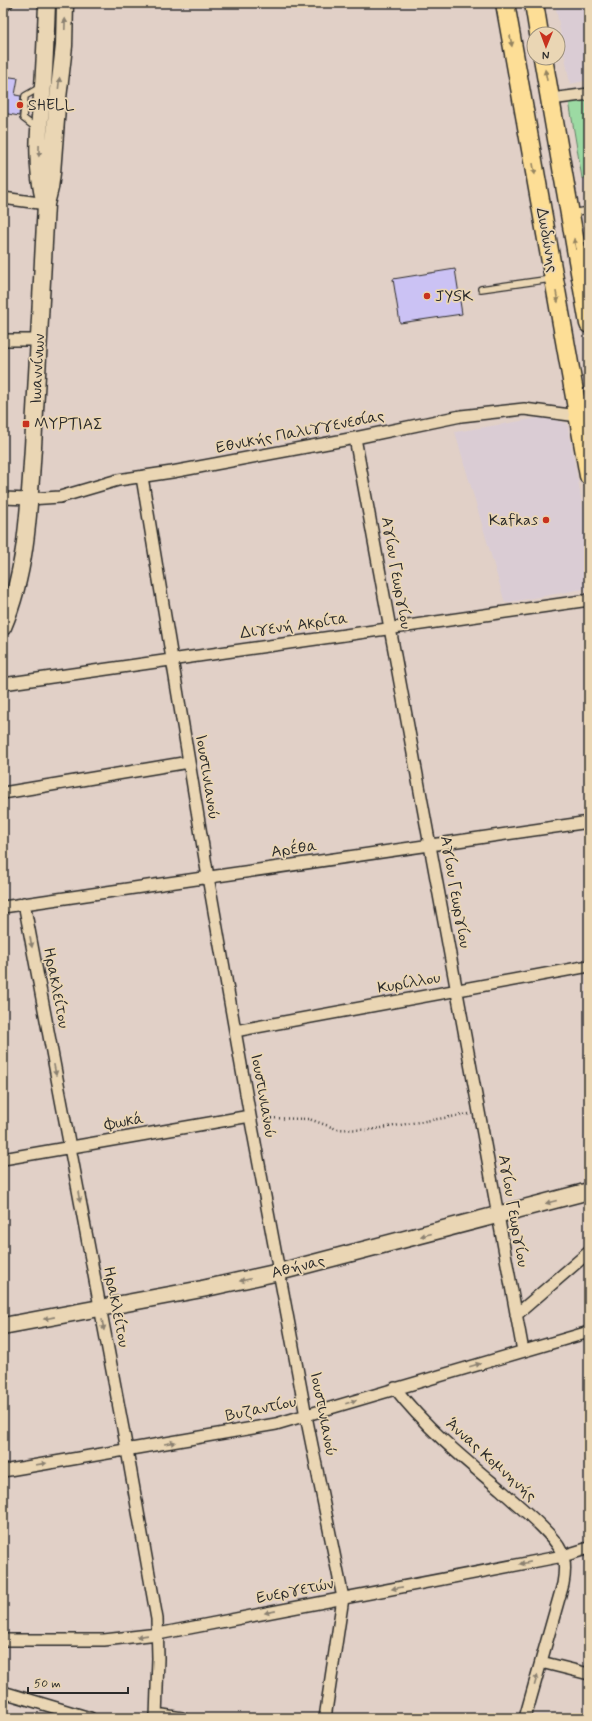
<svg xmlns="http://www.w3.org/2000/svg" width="592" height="1721" font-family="Mynerve,sans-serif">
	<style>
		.built { fill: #daccd4 }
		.green { fill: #9cdaa3; stroke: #648267 }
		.building { fill: #cbc2f4; stroke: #2b2b2b }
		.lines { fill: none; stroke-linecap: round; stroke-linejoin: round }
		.lane-casing { stroke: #2b2b2b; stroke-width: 8 }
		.street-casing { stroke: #2b2b2b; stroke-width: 14 }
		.secondary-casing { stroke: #2b2b2b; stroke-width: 19 }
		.primary-casing { stroke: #2b2b2b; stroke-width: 21 }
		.path { stroke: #2b2b2b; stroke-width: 2.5; stroke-dasharray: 1 3; stroke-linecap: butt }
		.lane { stroke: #ead6b4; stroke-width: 5.5 }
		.street { stroke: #ead6b4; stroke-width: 11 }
		.secondary { stroke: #ead6b4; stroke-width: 16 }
		.primary { stroke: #fdde96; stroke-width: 18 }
		.oneway { fill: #8a8070 }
		.oneway2 { fill: #948460 }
		.poi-dot { fill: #c8321e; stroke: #ead6b4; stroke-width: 1.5 }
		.labels { text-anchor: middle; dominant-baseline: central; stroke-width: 3.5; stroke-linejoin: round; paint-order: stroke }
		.poi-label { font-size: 16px; fill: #2b2b2b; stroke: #ead6b4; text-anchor: start }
		.street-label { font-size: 16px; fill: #2b2b2b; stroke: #ead6b4 }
	</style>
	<rect width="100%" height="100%" fill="#e1d0c7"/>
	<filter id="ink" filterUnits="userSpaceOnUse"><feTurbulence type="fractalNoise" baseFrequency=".025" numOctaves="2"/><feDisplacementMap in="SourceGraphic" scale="8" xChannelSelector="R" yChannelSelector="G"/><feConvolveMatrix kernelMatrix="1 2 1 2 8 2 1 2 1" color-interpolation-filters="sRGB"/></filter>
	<g filter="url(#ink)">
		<!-- built -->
		<path class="built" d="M555 3H589V80L570 84Z
			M582 178H589V215Z
			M544 417 567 423 589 539V588L505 603 455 432Z"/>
		<!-- green -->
		<path class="green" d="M589 99V178H582L569 101Z"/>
		<!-- building -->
		<path class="building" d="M3 76 18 78 15 95 21 96 19 116 3 113Z
			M455 269 462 314 400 323 393 279Z"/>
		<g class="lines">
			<!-- lane casing -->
			<g class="lane-casing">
				<path id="lane" d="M36 128 23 118 25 96 39 88
					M572 213 589 210
					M481 289 551 279"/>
			</g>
			<!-- street casing -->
			<g class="street-casing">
				<path id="street" d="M3 6 7 3
					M551 99 589 94
					M3 198 46 204
					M3 340H40
					M355 438 523 1351
					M142 477 208 877 250 1116 306 1416 343 1598 325 1718
					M3 498 29 499 60 497 118 480 172 472 355 438 461 416 524 409 578 416
					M3 684 589 600
					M3 793 189 762
					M24 903 127 1450 157 1619 158 1658 156 1718
					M3 907 589 822
					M235 1031 589 966
					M3 1159 250 1116
					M516 1315 589 1252
					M395 1388C425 1427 464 1459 501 1490 516 1504 553 1533 561 1551 566 1561 565 1573 563 1584L525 1718
					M3 1471 276 1424 589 1332
					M3 1640H104L158 1634 563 1556 589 1548
					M541 1662 589 1674
					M3 1692 90 1718
					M156 1714 182 1718"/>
			</g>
			<!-- secondary casing -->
			<g class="secondary-casing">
				<path id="secondary" d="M45 203C34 165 39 125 43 86 45 58 46 31 47 3
					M3 627C27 571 29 507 33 447 38 366 41 286 46 204L50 188 52 173 57 107 64 46 65 3
					M3 1326 202 1289 279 1272 589 1191"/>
			</g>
			<!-- primary casing -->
			<g class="primary-casing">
				<path id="primary" d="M505 3 589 476
					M534 3 539 34
					M543 58 589 324"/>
			</g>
			<!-- path -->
			<path class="path" d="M263 1118 309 1119 337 1129 369 1130 469 1114"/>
			<!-- lane -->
			<use href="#lane" class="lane"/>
			<!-- street -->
			<use href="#street" class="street"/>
			<!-- secondary -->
			<use href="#secondary" class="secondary"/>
			<!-- primary -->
			<use href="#primary" class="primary"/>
		</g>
		<!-- one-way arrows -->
		<defs><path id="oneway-solid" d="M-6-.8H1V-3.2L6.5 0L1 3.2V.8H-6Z"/></defs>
		<g class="oneway">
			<use href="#oneway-solid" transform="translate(65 24) rotate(-88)"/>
			<use href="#oneway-solid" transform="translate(59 83) rotate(-84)"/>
			<use href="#oneway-solid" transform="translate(39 151) rotate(91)"/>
			<use href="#oneway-solid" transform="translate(31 942) rotate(79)"/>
			<use href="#oneway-solid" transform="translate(55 1070) rotate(79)"/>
			<use href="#oneway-solid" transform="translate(79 1197) rotate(79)"/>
			<use href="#oneway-solid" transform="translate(551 1202) rotate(165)"/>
			<use href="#oneway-solid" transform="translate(426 1235) rotate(166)"/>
			<use href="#oneway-solid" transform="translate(245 1280) rotate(168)"/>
			<use href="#oneway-solid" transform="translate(49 1318) rotate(169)"/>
			<use href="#oneway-solid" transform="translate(103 1325) rotate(80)"/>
			<use href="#oneway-solid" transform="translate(475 1365) rotate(-16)"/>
			<use href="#oneway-solid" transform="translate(351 1402) rotate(-17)"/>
			<use href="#oneway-solid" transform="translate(170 1443) rotate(-10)"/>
			<use href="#oneway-solid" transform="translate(41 1464) rotate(-9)"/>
			<use href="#oneway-solid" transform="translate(525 1563) rotate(169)"/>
			<use href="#oneway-solid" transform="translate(397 1588) rotate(169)"/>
			<use href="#oneway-solid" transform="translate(270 1612) rotate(169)"/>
			<use href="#oneway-solid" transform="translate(142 1636) rotate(172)"/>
			<use href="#oneway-solid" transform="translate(536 1680) rotate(-74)"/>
		</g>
		<g class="oneway2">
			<use href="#oneway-solid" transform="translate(511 41) rotate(80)"/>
			<use href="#oneway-solid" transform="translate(546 75) rotate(-100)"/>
			<use href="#oneway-solid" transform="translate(534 169) rotate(80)"/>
			<use href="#oneway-solid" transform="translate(575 244) rotate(-100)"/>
			<use href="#oneway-solid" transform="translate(557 297) rotate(80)"/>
		</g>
	</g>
	<!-- markers -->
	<g class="poi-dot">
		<circle cx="20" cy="105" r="4"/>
		<circle cx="427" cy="296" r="4"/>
		<rect x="22" y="420" width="8" height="8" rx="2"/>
		<circle cx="546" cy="520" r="4"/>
	</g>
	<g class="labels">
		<!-- poi labels -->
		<g class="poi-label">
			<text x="28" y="105">SHELL</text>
			<text x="435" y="296">JYSK</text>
			<text x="34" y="424">ΜΥΡΤΙΑΣ</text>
			<text x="538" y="520" text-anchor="end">Kafkas</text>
		</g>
		<!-- street labels -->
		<g class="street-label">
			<text transform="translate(547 240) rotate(80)">Δωδώνης</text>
			<text transform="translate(38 369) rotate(-87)">Ιωαννίνων</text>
			<text transform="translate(300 432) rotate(-11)">Εθνικής Παλιγγενεσίας</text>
			<text transform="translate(396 573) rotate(80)">Αγίου Γεωργίου</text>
			<text transform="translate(294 626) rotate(-8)">Διγενή Ακρίτα</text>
			<text transform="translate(207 777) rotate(81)">Ιουστινιανού</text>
			<text transform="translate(294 849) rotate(-8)">Αρέθα</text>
			<text transform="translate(455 892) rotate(80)">Αγίου Γεωργίου</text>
			<text transform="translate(409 983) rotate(-10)">Κυρίλλου</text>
			<text transform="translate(56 988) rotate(79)">Ηρακλείτου</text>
			<text transform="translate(263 1096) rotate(80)">Ιουστινιανού</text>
			<text transform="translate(124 1122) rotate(-10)">Φωκά</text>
			<text transform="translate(513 1211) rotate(80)">Αγίου Γεωργίου</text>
			<text transform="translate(298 1267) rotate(-14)">Αθήνας</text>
			<text transform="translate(116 1307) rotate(79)">Ηρακλείτου</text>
			<text transform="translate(261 1409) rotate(-12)">Βυζαντίου</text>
			<text transform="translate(323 1414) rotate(79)">Ιουστινιανού</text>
			<text transform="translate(491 1460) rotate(42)">Άννας Κομνηνής</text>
			<text transform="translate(295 1591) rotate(-11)">Ευεργετών</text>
		</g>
	</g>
	<!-- margin -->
	<rect width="592" height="1721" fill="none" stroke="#ead6b4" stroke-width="16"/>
	<rect x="8" y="8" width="576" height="1705" fill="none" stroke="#2b2b2b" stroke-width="1.5" filter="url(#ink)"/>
	<!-- north arrow -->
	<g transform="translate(546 46) rotate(181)"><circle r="19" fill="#ead6b4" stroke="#9e927d"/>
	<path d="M0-3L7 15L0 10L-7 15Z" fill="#c8321e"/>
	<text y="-6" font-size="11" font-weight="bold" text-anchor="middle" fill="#2b2b2b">N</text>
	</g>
	<!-- scale -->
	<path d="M28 1687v6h100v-6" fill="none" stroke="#2b2b2b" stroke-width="2"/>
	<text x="34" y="1687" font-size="12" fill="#2b2b2b" stroke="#ead6b4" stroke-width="3" paint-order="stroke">50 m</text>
</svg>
